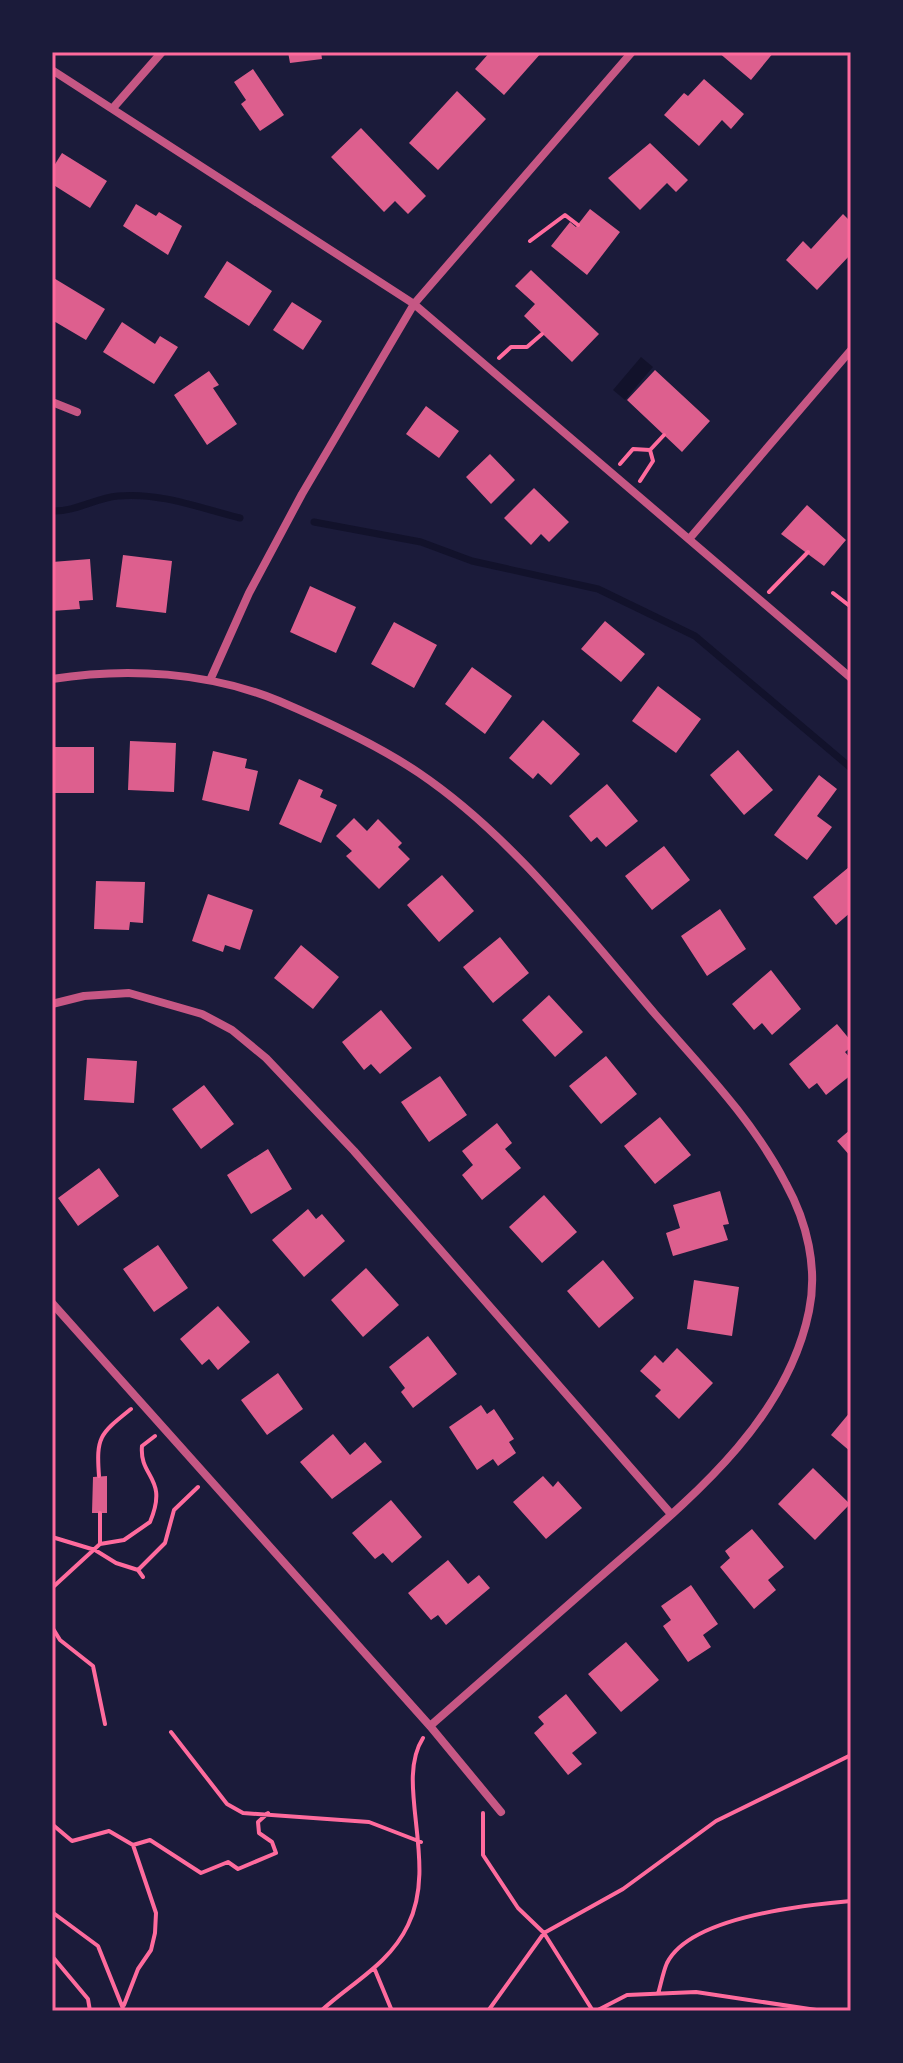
<svg xmlns="http://www.w3.org/2000/svg" width="903" height="2063" font-family="'Alegreya Sans',sans-serif">
	<style>
		.water { fill: #12122b }
		.lines { fill: none; stroke-linecap: round; stroke-linejoin: round }
		.stream { stroke: #12122b; stroke-width: 7 }
		.building { fill: #dd5f8e }
		.path { stroke: #ff6b9d; stroke-width: 4 }
		.minor { stroke: #c65784; stroke-width: 8 }
		.neatline { fill: none; stroke: #ff6b9d; stroke-width: 3 }
	</style>
	<rect width="100%" height="100%" fill="#1b1b3a"/>
	<!-- water -->
	<path class="water" d="M641 357 653 367 625 400 613 390Z"/>
	<g class="lines">
		<!-- stream -->
		<path class="stream" d="M52 511C76 512 95 498 118 496 160 492 200 508 240 518
			M314 522 421 542 472 561 598 589 695 636 851 768"/>
	</g>
	<!-- building -->
	<path class="building" d="M288 52H321L322 59 290 63Z
		M490 52H542L504 95 475 69Z
		M718 52H774L751 80Z
		M253 69 284 115 260 131 241 104 246 100 234 82Z
		M704 79 744 114 731 129 722 120 699 146 664 115 684 93 688 96Z
		M457 91 486 119 438 170 409 143Z
		M361 128 426 196 408 214 395 201 384 212 331 157Z
		M650 143 688 180 676 192 667 183 640 210 608 178Z
		M62 153 107 181 90 208 52 184V169Z
		M136 204 156 216 159 212 182 226 168 255 123 226Z
		M590 209 620 232 587 275 551 246 570 222 576 227Z
		M843 214 851 222V254L817 290 786 260 803 241 811 249Z
		M227 261 272 291 249 326 204 297Z
		M531 270 599 334 572 362 524 316 535 304 515 286Z
		M52 277 105 309 86 340 52 320Z
		M292 302 322 321 303 350 273 330Z
		M122 322 155 344 160 336 178 347 154 384 103 352Z
		M655 370 710 421 682 452 627 400Z
		M209 371 219 385 213 388 237 424 207 445 174 395Z
		M426 406 459 431 439 458 406 434Z
		M490 454 515 480 491 504 466 477Z
		M534 488 569 522 549 542 541 534 531 545 504 518Z
		M807 505 846 540 824 566 781 534Z
		M123 555 172 561 166 613 116 607Z
		M90 559 93 600 79 601 80 609 52 611V562Z
		M310 586 356 607 336 653 290 632Z
		M605 621 645 654 621 682 581 649Z
		M394 622 437 645 414 688 371 664Z
		M472 667 512 696 485 734 445 704Z
		M658 686 701 719 676 753 632 721Z
		M543 720 580 754 551 785 538 773 533 779 509 758Z
		M130 741 176 743 174 792 128 790Z
		M52 747H94V793H52Z
		M738 750 773 790 744 815 710 775Z
		M213 751 247 759 245 768 258 771 249 811 202 800Z
		M819 775 837 789 817 816 832 827 807 860 774 835Z
		M299 779 323 790 320 797 337 805 321 843 279 824Z
		M607 784 638 821 606 847 597 837 591 842 569 816Z
		M354 818 367 831 378 819 402 843 398 847 410 859 379 889 346 856 352 851 336 836Z
		M664 846 690 880 652 910 625 876Z
		M849 867 851 912 836 925 813 897Z
		M442 875 474 911 439 942 407 905Z
		M96 881 145 882 143 923 130 922 129 930 94 929Z
		M208 894 253 910 240 950 225 945 223 952 192 941Z
		M720 909 746 949 707 976 681 936Z
		M500 937 529 973 493 1003 463 967Z
		M301 945 339 977 313 1009 274 978Z
		M771 970 801 1009 772 1035 762 1023 754 1030 732 1004Z
		M549 995 583 1032 555 1057 522 1020Z
		M381 1010 412 1048 380 1074 371 1064 364 1070 342 1042Z
		M837 1024 851 1041V1047L845 1052 851 1059V1075L826 1095 817 1083 809 1089 789 1064Z
		M606 1056 637 1094 601 1124 569 1086Z
		M87 1058 137 1061 134 1103 84 1100Z
		M440 1076 467 1115 429 1142 401 1102Z
		M204 1085 234 1124 201 1149 172 1109Z
		M660 1117 691 1155 655 1184 624 1146Z
		M497 1123 512 1143 505 1149 521 1168 482 1200 462 1175 473 1165 462 1151Z
		M851 1129V1157L837 1141Z
		M268 1149 292 1189 251 1214 227 1175Z
		M99 1168 119 1196 78 1226 58 1198Z
		M720 1191 729 1224 723 1225 728 1240 673 1256 666 1233 680 1228 673 1205Z
		M544 1195 577 1232 542 1263 509 1227Z
		M308 1209 316 1219 322 1214 345 1241 304 1277 272 1240Z
		M158 1245 188 1288 154 1312 123 1269Z
		M603 1260 634 1298 599 1328 567 1291Z
		M366 1268 399 1305 363 1337 331 1300Z
		M694 1280 739 1287 732 1336 687 1329Z
		M218 1306 250 1342 218 1370 209 1359 202 1365 180 1339Z
		M428 1336 457 1374 413 1408 401 1392 405 1388 389 1367Z
		M677 1348 713 1383 679 1419 655 1396 661 1390 640 1371 655 1355 663 1363Z
		M278 1373 303 1409 267 1435 241 1400Z
		M481 1405 487 1414 494 1409 514 1439 509 1442 516 1453 498 1466 493 1459 477 1470 449 1427Z
		M851 1411V1452L831 1435Z
		M333 1434 350 1455 365 1442 382 1462 332 1499 300 1462Z
		M813 1468 850 1504 815 1540 778 1504Z
		M107 1476V1513H92L93 1477Z
		M543 1476 553 1487 558 1481 582 1508 546 1539 513 1502Z
		M391 1500 422 1537 392 1563 383 1553 375 1559 352 1533Z
		M752 1529 784 1567 768 1580 776 1590 754 1609 720 1567 730 1558 725 1551Z
		M448 1560 468 1584 479 1575 490 1588 446 1625 438 1615 431 1620 408 1593Z
		M691 1585 718 1624 703 1635 711 1647 688 1662 663 1626 671 1620 661 1606Z
		M626 1642 659 1680 621 1712 588 1674Z
		M566 1694 597 1733 572 1753 582 1764 568 1775 534 1733 544 1724 538 1717Z"/>
	<g class="lines">
		<!-- path -->
		<path class="path" d="M530 241 565 215 578 225
			M499 358 511 347H527L542 334
			M650 450 664 435
			M620 464 633 449 650 450 653 461 640 481
			M769 592 808 552
			M833 593 851 607
			M99 1476C96 1436 100 1434 131 1409
			M52 1537 95 1550 116 1563 138 1570
			M100 1543V1513
			M143 1577 138 1570 165 1543 174 1510 198 1487
			M52 1588 100 1544 124 1540 150 1522C169 1477 139 1478 142 1446L155 1436
			M52 1627 60 1640 93 1666 105 1724
			M171 1732 227 1804 243 1813 369 1822 421 1842
			M483 1813V1855L518 1908 544 1933 593 2011
			M53 1825 72 1841 109 1831 133 1845
			M52 1912 98 1946 124 2011
			M52 1956 88 1999 90 2011
			M375 1970 392 2011
			M658 1994C661 1984 663 1972 667 1963 690 1917 804 1905 851 1901
			M124 2005 138 1969 151 1950 155 1933 156 1913 133 1845 150 1840 201 1873 228 1862 238 1869 276 1853 272 1842 259 1833 258 1822 268 1813
			M321 2011C351 1983 389 1965 408 1925 439 1862 394 1783 423 1738
			M488 2011 544 1933 623 1889 716 1821 851 1755
			M596 2011 627 1995 696 1992 823 2011"/>
		<!-- minor -->
		<path class="minor" d="M52 70 414 304 851 678
			M113 108 162 52
			M52 402 77 412
			M690 538 851 350
			M211 678 249 593 302 494 414 304 632 52
			M52 679C127 667 209 672 279 701 326 721 376 744 419 773 512 836 583 930 655 1014 702 1068 753 1120 786 1184 807 1222 818 1268 809 1311 785 1429 677 1509 592 1584 538 1631 484 1679 430 1726
			M52 1004 84 996 129 993 202 1014 232 1030 266 1058 354 1151 671 1514
			M52 1303 430 1726 501 1812"/>
	</g>
	<!-- border -->
	<rect width="903" height="2063" fill="none" stroke="#1b1b3a" stroke-width="108"/>
	<rect x="54" y="54" width="795" height="1955" class="neatline"/>
</svg>
